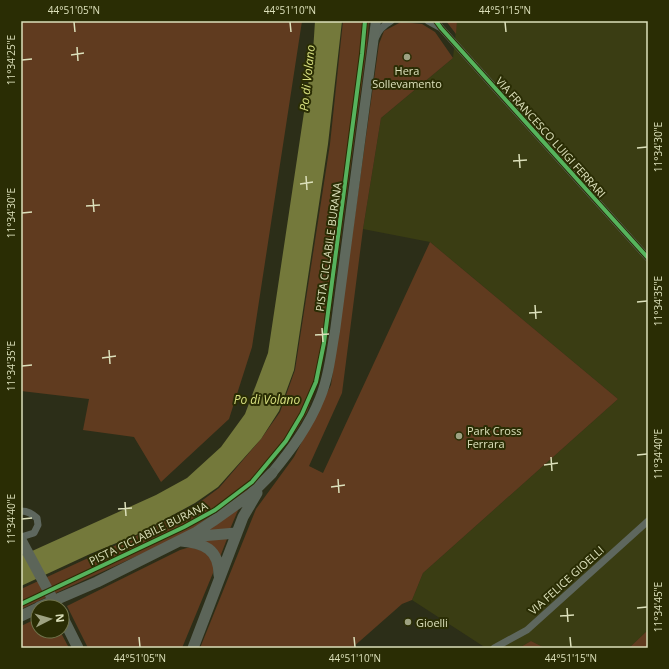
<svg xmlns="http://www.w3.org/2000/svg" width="669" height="669" font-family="'Open Sans',sans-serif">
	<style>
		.built { fill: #3a3d13 }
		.green { fill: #603b1f }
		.water { fill: #74793b }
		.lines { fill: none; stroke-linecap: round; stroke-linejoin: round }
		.street { stroke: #5e675e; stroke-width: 7 }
		.secondary { stroke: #5f695d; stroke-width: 10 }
		.primary { stroke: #5c6559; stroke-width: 11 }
		.primary-bridge { stroke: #5c6559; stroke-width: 11 }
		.cycleway-casing { stroke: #2a2d04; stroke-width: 6 }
		.cycleway { stroke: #56b35d; stroke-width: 4 }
		.ticks { fill: none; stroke: #dce0bb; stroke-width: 1.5 }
		.poi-dot { fill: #9ea282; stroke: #2a2d04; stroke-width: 1.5 }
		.labels { text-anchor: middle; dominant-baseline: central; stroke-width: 4; stroke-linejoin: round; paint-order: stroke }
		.poi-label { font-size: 11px; fill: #dce0bb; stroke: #2a2d04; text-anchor: start }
		.street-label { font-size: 11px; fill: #dce0bb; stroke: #2a2d04 }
		.water-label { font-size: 12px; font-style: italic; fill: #d9e181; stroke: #2a2d04 }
		.neatline { fill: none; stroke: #dce0bb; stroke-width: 1.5 }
		.ticks-label { font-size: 10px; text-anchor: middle; fill: #dce0bb }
	</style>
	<rect width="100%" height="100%" fill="#2c2e18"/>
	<!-- built -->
	<path class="built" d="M457 21H648V630L629 648H545L531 641 519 648H486L412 600 423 573 618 399 430 242 363 229 381 118 453 58Z"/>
	<!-- green -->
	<path class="green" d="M21 21H302L252 347 229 419 161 482 134 437 83 430 89 399 21 391Z
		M343 21H369L367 45 327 342 316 387 307 412 297 429 268 467 246 491 185 534 21 609V589L138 535 196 505 219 488 261 439 280 412 295 370 330 144Z
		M446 21H457L456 34Z
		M401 22 422 24 435 32 453 58 381 118 363 229 342 393 309 466 323 473 430 242 618 399 423 573 412 600 402 604 352 648H200L256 509 294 457 331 385 379 44 384 31Z
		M239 508 230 529 202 532Z
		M197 539H227L220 557Z
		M190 547 209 553 214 567 213 573 182 648H88L67 606 180 550Z
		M38 618V631H60L69 648H21V626Z
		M648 630V648H629Z
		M531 641 545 648H519Z"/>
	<!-- water -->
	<path class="water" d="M315 21H342L328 144 294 370 279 411 261 439 218 487 195 503 138 534 90 554 21 586V556L156 495 187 478 221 447 245 414 268 353 313 52Z"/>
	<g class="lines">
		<!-- street -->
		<path class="street" d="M428 21 439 27
			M436 21 441 28 648 258
			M376 37C379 29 384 25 391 21
			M21 511C28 511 32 514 37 518L38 525 34 533 21 537
			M494 648 527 630 648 521"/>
		<!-- secondary -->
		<path class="secondary" d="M272 473C291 450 309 426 320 398 329 377 331 353 335 331L376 21"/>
		<!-- primary -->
		<path class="primary" d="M191 538 201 536 236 533
			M181 541C204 543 219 549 219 575
			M39 607 97 582 195 533 213 521 251 494 272 473
			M21 616 38 608
			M62 616 78 648
			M193 648 243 517 257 493"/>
		<!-- primary-bridge -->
		<path class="primary-bridge" d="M21 540 57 607"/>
		<!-- cycleway casing -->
		<g class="cycleway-casing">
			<path id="cycleway" d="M436 21 441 28 648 258
				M21 604 184 527 215 510 252 482 286 441 302 414 316 382 324 343 362 54 365 21"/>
		</g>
		<!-- cycleway -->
		<use href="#cycleway" class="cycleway"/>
	</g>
	<!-- ticks -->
	<path class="ticks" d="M74 22 75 32M290 22 291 32M505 22 506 32M77 47 78 61M71 55 84 53M22 60 32 59M637 148 647 147M519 154 520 168M513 161 527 160M306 176 307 190M300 184 313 182M93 199 94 212M86 206 100 205M22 213 32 212M637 302 647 301M535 305 536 319M529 313 542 312M322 328 323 342M315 335 329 334M109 350 110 364M102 358 116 356M22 366 32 365M637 455 647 454M551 457 552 471M544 465 558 463M338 479 339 493M331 487 345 485M125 502 126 516M118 509 132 508M22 519 32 518M567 608 568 622M637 608 647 607M560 616 574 615M139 637 140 647M354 637 355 647M570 637 571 647"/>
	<!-- markers -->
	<g class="poi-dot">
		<circle cx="407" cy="57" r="4"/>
		<circle cx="459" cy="436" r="4"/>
		<circle cx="408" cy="622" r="4"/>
	</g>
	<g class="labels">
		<!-- poi labels -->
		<g class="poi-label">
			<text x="407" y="70" text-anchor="middle">Hera<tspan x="407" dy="13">Sollevamento</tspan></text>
			<text x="467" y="430">Park Cross<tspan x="467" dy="13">Ferrara</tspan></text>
			<text x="416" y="622">Gioelli</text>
		</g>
		<!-- street labels -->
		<g class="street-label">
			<text transform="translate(551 137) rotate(48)">VIA FRANCESCO LUIGI FERRARI</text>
			<text transform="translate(328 247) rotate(-82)">PISTA CICLABILE BURANA</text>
			<text transform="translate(148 533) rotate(-26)">PISTA CICLABILE BURANA</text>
			<text transform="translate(566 580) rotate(-42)">VIA FELICE GIOELLI</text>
		</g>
		<!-- water labels -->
		<g class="water-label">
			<text transform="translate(307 78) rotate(-84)">Po di Volano</text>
			<text x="267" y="399">Po di Volano</text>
		</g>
	</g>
	<!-- border -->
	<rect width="669" height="669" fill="none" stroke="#2a2d04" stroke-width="44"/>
	<!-- north arrow -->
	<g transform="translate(50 619) rotate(84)"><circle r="19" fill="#2a2d04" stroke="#71754d"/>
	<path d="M0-3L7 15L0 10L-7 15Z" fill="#9ea282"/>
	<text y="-6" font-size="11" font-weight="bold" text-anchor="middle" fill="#dce0bb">N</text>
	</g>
	<rect x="22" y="22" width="625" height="625" class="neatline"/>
	<g class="ticks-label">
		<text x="74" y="14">44°51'05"N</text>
		<text x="290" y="14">44°51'10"N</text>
		<text x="505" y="14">44°51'15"N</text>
		<text transform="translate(11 60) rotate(-90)" y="4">11°34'25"E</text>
		<text transform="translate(658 147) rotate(-90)" y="4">11°34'30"E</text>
		<text transform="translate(11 213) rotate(-90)" y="4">11°34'30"E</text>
		<text transform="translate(658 301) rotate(-90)" y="4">11°34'35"E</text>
		<text transform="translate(11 366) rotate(-90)" y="4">11°34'35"E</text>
		<text transform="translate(658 454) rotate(-90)" y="4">11°34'40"E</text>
		<text transform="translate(11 519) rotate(-90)" y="4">11°34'40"E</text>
		<text transform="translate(658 607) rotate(-90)" y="4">11°34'45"E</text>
		<text x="140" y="662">44°51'05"N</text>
		<text x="355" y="662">44°51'10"N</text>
		<text x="571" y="662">44°51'15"N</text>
	</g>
</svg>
